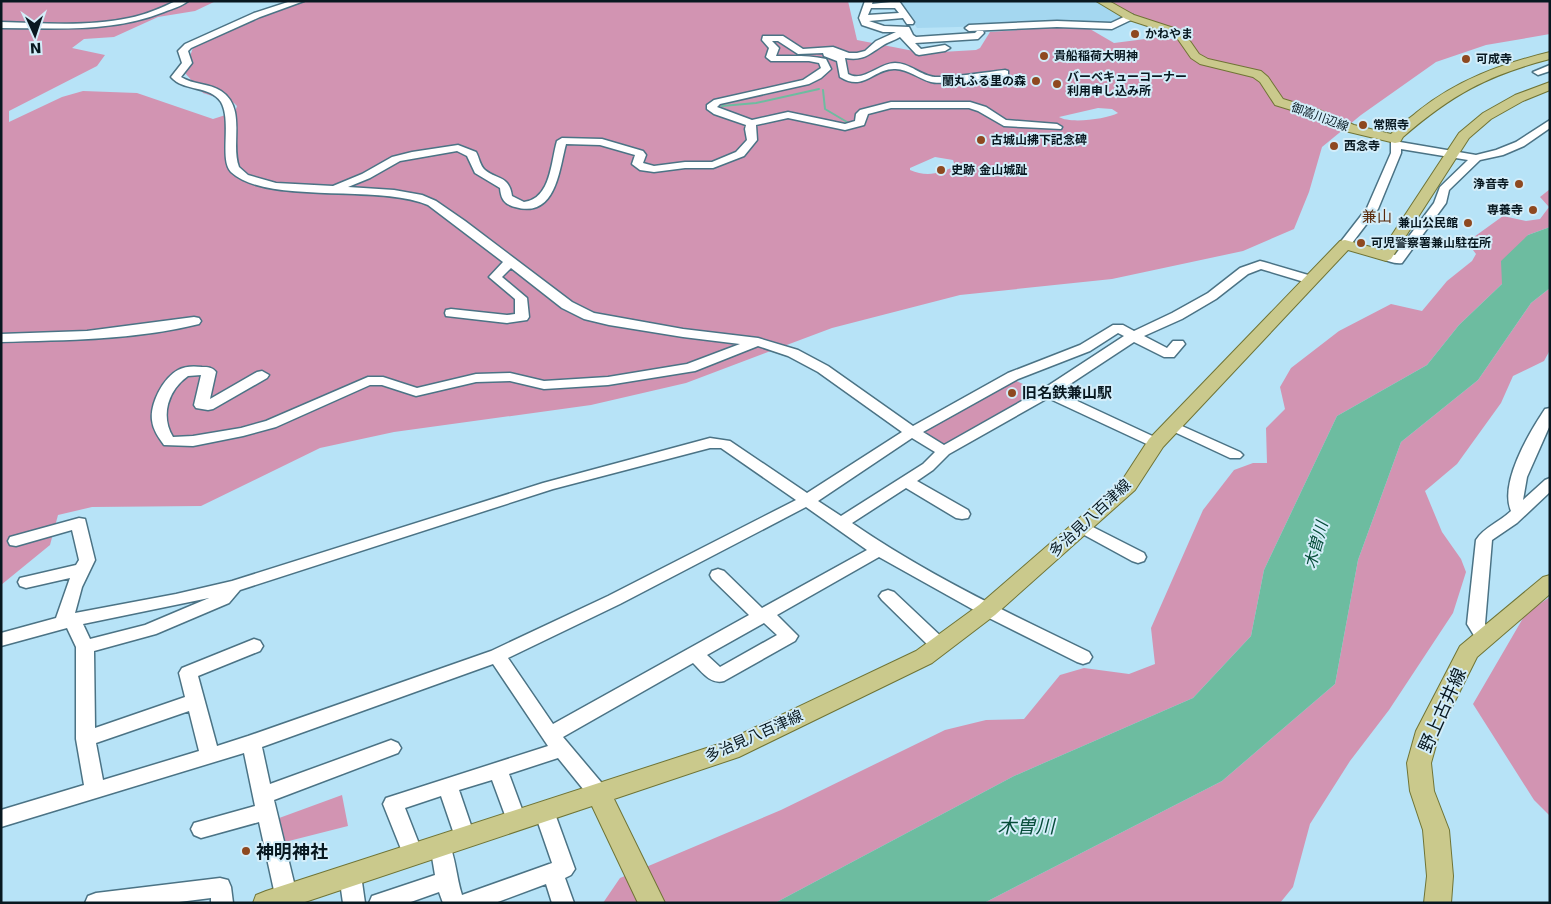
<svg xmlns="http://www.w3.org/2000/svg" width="1551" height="904" font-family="'DejaVu Sans','Noto Sans JP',sans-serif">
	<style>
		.built { fill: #a4d7f0 }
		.green { fill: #d294b2; fill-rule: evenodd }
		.water { fill: #6dbca0 }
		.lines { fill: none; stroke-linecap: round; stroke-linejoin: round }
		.stream { stroke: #6dbca0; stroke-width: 2 }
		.minor-casing { stroke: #4b7385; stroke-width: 3 }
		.major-casing { stroke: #6f7435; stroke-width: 2 }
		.minor { fill: #fff; fill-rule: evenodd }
		.major { fill: #cac98c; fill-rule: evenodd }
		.poi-dot { fill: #8e4920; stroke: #d3edf9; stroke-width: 2 }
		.labels { text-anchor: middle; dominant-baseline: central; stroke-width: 4; stroke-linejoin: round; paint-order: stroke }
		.far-poi-label { font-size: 12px; font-weight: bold; fill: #081820; stroke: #d3edf9; text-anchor: start }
		.far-street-label { font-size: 12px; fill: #081820; stroke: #d3edf9 }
		.far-quarter-label { font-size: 15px; fill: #58290b; stroke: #d3edf9 }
		.poi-label { font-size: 15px; font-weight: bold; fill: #081820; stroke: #d3edf9; text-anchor: start }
		.street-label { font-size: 15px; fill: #081820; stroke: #d3edf9 }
		.water-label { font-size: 16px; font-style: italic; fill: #064c39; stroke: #d3edf9 }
		.near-street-label { font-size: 18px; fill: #081820; stroke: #d3edf9 }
		.near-poi-label { font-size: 18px; font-weight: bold; fill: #081820; stroke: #d3edf9; text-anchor: start }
		.near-water-label { font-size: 19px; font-style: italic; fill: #064c39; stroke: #d3edf9 }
	</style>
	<rect width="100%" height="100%" fill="#b7e3f7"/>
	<!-- built -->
	<path class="built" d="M898 1H1095L1124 15V17L1111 23 917 28Z"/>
	<!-- green -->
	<path class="green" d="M1 1H216L195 11 158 17 114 37 84 39 72 48 105 55 97 66 9 111V122L62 97 83 91 137 93 213 119 235 112 237 106 234 103 203 93 185 73 193 47 259 16 308 1H848L857 40 924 53 976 50 980 48 990 32 1058 27 1090 29 1114 43 1161 37 1183 41 1190 36 1187 33 1135 15 1106 1H1550V34L1486 45 1436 62 1361 115 1322 147 1309 192 1294 229 1243 251 1112 279 960 295 832 328 686 383 591 405 394 432 320 448 201 506 92 507 58 515 50 545 1 585ZM1098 108 1112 109 1118 113C1107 119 1070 124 1059 117ZM935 157 953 160 955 166C940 174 926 177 910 170V168Z
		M1550 189V227L1528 235 1502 284 1459 325 1427 365 1337 416 1264 570 1251 636 1193 698 1014 776 775 903H603L620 878 781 810 945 730 986 720 1024 719 1060 675 1084 668 1129 674 1155 664 1151 628 1203 510 1234 470 1253 463H1267L1266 428 1285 409 1280 387 1291 368 1339 331 1391 304 1422 311 1447 281 1472 261 1476 254 1467 242 1503 216 1526 221 1540 219 1549 207 1540 197Z
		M1550 288V350L1544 361 1513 376 1501 403 1457 464 1425 491 1442 532 1461 559 1466 572 1453 613 1389 710 1350 761 1310 824 1293 887 1280 903H984L1222 781 1335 684 1358 560 1401 442 1478 380 1531 303Z
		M1012 379 1042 393 942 447 918 431Z
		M1550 597V816L1534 800 1473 704 1526 613Z
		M342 795 348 826 277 844 271 821Z"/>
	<!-- water -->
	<path class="water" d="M1550 227V288L1531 303 1478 380 1401 442 1358 560 1335 684 1222 781 984 903H775L1014 776 1193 698 1251 636 1264 570 1337 416 1427 365 1459 325 1502 284 1501 261 1528 235Z"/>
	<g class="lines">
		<!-- stream -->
		<path class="stream" d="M823 90 825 109 847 122
			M722 106 756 103 819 89"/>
		<!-- minor casing -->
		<g class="minor-casing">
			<path id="minor" d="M176 1H188C182 6 172 9 164 12 112 33 56 28 1 28V22C43 23 87 27 129 18 145 15 161 8 176 1Z
				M291 1H304L260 17 191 48 188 51 192 63 181 77C193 85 209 83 221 91 247 108 230 144 239 167L248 175 276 183 333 186 362 174 392 157 412 152 458 145 476 152C479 157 480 166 485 170 497 180 509 175 512 196L524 202C551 199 551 161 557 141L562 138 602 139 643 151 646 155 643 163 654 166 685 162H712L736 152 747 140 745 129 746 125 714 114 707 109V105L714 100 803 80 821 68 819 63 809 61H771L766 57 769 48 762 40 763 36H783L803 49 833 47 849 53H857L865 51 876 41 896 32H883L862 25 859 18 865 1H873L872 4 899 1 914 22 913 24H907L903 18 869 21 884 26 909 27 913 35 916 37 975 33 977 31H983L984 33 978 39 915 43 921 49 945 45 950 48 945 51 919 55 916 54 900 37C894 41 887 42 882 46 868 55 863 61 845 58L848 74C863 83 879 63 895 63 910 63 921 76 935 77 953 78 986 72 1005 70L1008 71V75C997 78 940 85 931 82 919 79 907 68 894 69 873 69 864 92 840 77L837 61 824 56 823 53 798 54 778 41H772L779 48 776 56C793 56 809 55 826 59L831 69 821 78 809 84 720 104 717 107 752 120 788 112 845 124 855 121 856 114 860 110 891 102H970L986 107 1006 120 1057 124 1062 127 1061 129 1004 126 978 111 969 108H891L868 114 864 125 845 130 788 118 756 125 757 140 744 156 713 168H685L654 172 640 170 632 164 635 155 600 145 566 144C559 170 556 219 515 207 504 204 501 199 500 188L475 173 467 156 457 151 400 161 370 178 348 187 394 190 422 195 436 201 465 221 572 302 594 313 683 329 758 338 798 350 828 366 913 426 1008 373 1080 345 1113 325H1123L1134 331 1172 313 1208 293 1240 268 1260 261 1264 262 1315 277 1317 280 1311 284 1261 269 1248 274 1216 299 1182 319 1144 336 1167 348 1173 341H1183L1185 344 1174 357H1164L1134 342 1058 392 1161 440 1163 443 1161 446H1151L1048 398 949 454 933 470 917 481 968 510 970 514 968 518 962 519 956 518 906 488 852 523C926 574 1008 613 1089 652L1092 657 1089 662 1083 664 1077 662 981 614 879 557 777 615 798 636 795 641 724 681C711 685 702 672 693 663L563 737 606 788 609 794 606 800 599 802 592 800 558 758 509 774 526 820 523 826 516 829 509 826 492 780 459 790 475 837 472 843 465 846 458 843 455 837 441 796 405 808 423 854 420 860 413 863 406 860 403 854 383 804 386 798 548 746 493 664 262 747 270 784 391 740 398 743 401 748 398 753 274 800 297 895 294 902H278L275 895 259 822 201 838 194 835 191 829 194 823 255 806 244 753 1 827V810L84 785 76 739V647L67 628 1 646V633L56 618 70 578 26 588 20 586 18 582 20 578 76 565 79 560 72 530 16 546 10 545 8 541 10 537 79 518 85 519 95 560 82 587 75 613 176 594 232 581 543 483 710 438 730 441 807 493 902 432 818 372 788 356 758 346 695 371 608 385 544 389 510 381 476 382 416 396 382 385H370L276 427 243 436 193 446 164 445C159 438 153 430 152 420 150 404 163 378 178 370 185 366 194 366 202 367 208 367 212 367 216 372L210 399 257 372 262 371 269 375 267 378 213 409 208 410 196 408 194 405 201 375 188 376C168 390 160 416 173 437L193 436 241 428 266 421 368 377H383L417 388 476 374 510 373 544 381 608 377 687 364 740 344 683 337 609 325 584 319 562 308 511 268 502 277 527 298 529 317 527 320 507 323 446 316 445 313 446 310 451 309 507 315 515 314V299L489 277 503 262 428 205C378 184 266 205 231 172 219 160 232 121 221 102 210 85 184 92 171 77L182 63 178 51 185 44 254 13ZM871 8H895L899 13 868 15ZM1118 333 1124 336 1043 389 944 445 923 432 1018 379 1090 351ZM912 438 935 452 923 464 841 516 818 501ZM710 448H721L796 500 608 596 491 651 248 736 217 746 198 676 260 651 263 646 260 641 254 639 182 668 179 673 185 697 95 728 94 651 156 634 229 603 240 590 553 489ZM806 507 867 550 762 608 724 571 718 569 712 571 710 575 712 579 749 615 553 724 508 658 620 604ZM209 598 145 625 90 639 83 624ZM764 623 777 635 720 667 707 655ZM189 711 199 751 103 780 96 743Z
				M1130 14 1133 15V19L1112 29 1057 27 969 31 965 28 969 25 1057 21 1111 23Z
				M1550 65V71L1538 75 1533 72Z
				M1550 120V128L1524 146 1503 155 1480 160 1449 190 1446 203 1402 263C1396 264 1384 261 1380 256L1386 252 1395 255 1434 203 1440 187 1468 160 1401 149V153L1378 209 1349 247 1345 248 1339 244 1367 208 1391 153V137H1399L1400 142 1476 155 1496 150 1516 142Z
				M194 317 199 318 201 321 199 324C135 340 67 340 1 342V334L87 331Z
				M1550 408V425L1527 477 1523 500 1545 480 1550 478V492L1517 523 1492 540 1485 624 1493 637 1490 642 1484 643 1478 642 1467 624 1476 540C1484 527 1500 522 1511 511 1499 483 1529 433 1545 409Z
				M1173 422 1240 452 1243 455 1240 458H1230L1168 429 1166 426 1168 423Z
				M1083 522 1144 553 1146 557 1144 561 1138 563 1132 561 1077 531 1075 527 1077 523Z
				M888 590 894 592 946 641 949 646 946 651 940 653 934 651 882 600 879 596 882 592Z
				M544 803 551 805 554 811 575 869 571 875 565 878 574 903H552L546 884 495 903H443L439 892 408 903H369L372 896 435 875 430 845 433 839 440 836 447 839C456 856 456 877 462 895L552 863 534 811 537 805Z
				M350 866 357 868 361 875 365 903H343L339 875 343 868Z
				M220 878 228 880 231 887 233 903H211V898L171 903H85L88 896 96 893Z"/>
		</g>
		<!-- major casing -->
		<g class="major-casing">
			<path id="major" d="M1096 1H1109L1134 15 1183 31 1199 54 1208 59 1261 71 1268 77 1283 99 1319 110 1354 125 1391 134C1398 126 1409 119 1417 112 1457 80 1501 64 1550 52V59C1488 75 1451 95 1403 137L1400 142 1395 143 1345 131 1311 116 1275 105 1260 82 1253 77 1200 64 1191 58 1175 35 1126 19Z
				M1550 82V90L1523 101 1491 119 1469 138 1391 259 1386 261 1348 250 1163 447 1135 490 995 615 932 663 739 757 614 799 665 903H638L592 806 302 903H253L256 895 266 891 722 743 916 651 979 605 1121 482 1149 439 1340 241 1345 240 1382 250 1459 133 1483 113 1515 95Z
				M1550 575V594L1477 657 1440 731 1431 763 1434 791 1449 830 1453 876 1451 903H1424L1427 876 1423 830 1410 791 1407 763 1416 731 1460 646 1543 577Z"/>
		</g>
		<!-- minor -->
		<use href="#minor" class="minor"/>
		<!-- major -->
		<use href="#major" class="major"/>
	</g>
	<!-- markers -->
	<g class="poi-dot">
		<circle cx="1135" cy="34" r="5"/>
		<circle cx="1044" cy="56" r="5"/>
		<circle cx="1466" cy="59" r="5"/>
		<circle cx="1036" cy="81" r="5"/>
		<circle cx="1057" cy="84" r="5"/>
		<circle cx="1363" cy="125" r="5"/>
		<circle cx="981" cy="140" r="5"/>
		<circle cx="1334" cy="146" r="5"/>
		<circle cx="941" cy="170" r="5"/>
		<circle cx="1519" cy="184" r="5"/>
		<circle cx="1533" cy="210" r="5"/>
		<circle cx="1468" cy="223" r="5"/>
		<circle cx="1361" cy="243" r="5"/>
		<circle cx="1012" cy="393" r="5"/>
		<circle cx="246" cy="851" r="5"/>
	</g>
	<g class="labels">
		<!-- far-poi labels -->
		<g class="far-poi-label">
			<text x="1145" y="34">かねやま</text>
			<text x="1054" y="56">貴船稲荷大明神</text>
			<text x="1476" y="59">可成寺</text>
			<text x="1067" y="77">バーベキューコーナー<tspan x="1067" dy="14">利用申し込み所</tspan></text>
			<text x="1026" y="81" text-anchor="end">蘭丸ふる里の森</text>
			<text x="1373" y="125">常照寺</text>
			<text x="991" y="140">古城山拂下記念碑</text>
			<text x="1344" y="146">西念寺</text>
			<text x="951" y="170">史跡 金山城趾</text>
			<text x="1509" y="184" text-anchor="end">浄音寺</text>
			<text x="1523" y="210" text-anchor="end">専養寺</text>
			<text x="1458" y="223" text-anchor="end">兼山公民館</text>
			<text x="1371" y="243">可児警察署兼山駐在所</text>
		</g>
		<!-- far-street labels -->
		<g class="far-street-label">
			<text transform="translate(1320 117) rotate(20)">御嵩川辺線</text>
		</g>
		<!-- far-quarter labels -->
		<g class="far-quarter-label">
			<text x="1377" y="217">兼山</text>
		</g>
		<!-- poi labels -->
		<g class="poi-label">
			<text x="1022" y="393">旧名鉄兼山駅</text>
		</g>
		<!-- street labels -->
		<g class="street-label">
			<text transform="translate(1090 518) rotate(-43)">多治見八百津線</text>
			<text transform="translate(754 736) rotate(-24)">多治見八百津線</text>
		</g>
		<!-- water labels -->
		<g class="water-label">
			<text transform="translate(1316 545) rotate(-75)">木曽川</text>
		</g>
		<!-- near-street labels -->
		<g class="near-street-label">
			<text transform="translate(1442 710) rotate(-66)">野上古井線</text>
		</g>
		<!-- near-poi labels -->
		<g class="near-poi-label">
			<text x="256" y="851">神明神社</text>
		</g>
		<!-- near-water labels -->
		<g class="near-water-label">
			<text x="1026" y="826">木曽川</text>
		</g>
	</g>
	<!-- border -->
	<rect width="1551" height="904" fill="none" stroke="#081820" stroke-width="5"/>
	<!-- north arrow -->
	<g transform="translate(35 35) rotate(177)" stroke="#d3edf9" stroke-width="4" paint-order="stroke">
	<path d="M0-4L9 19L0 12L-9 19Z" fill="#081820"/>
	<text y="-8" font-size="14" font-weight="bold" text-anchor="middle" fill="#081820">N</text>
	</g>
</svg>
